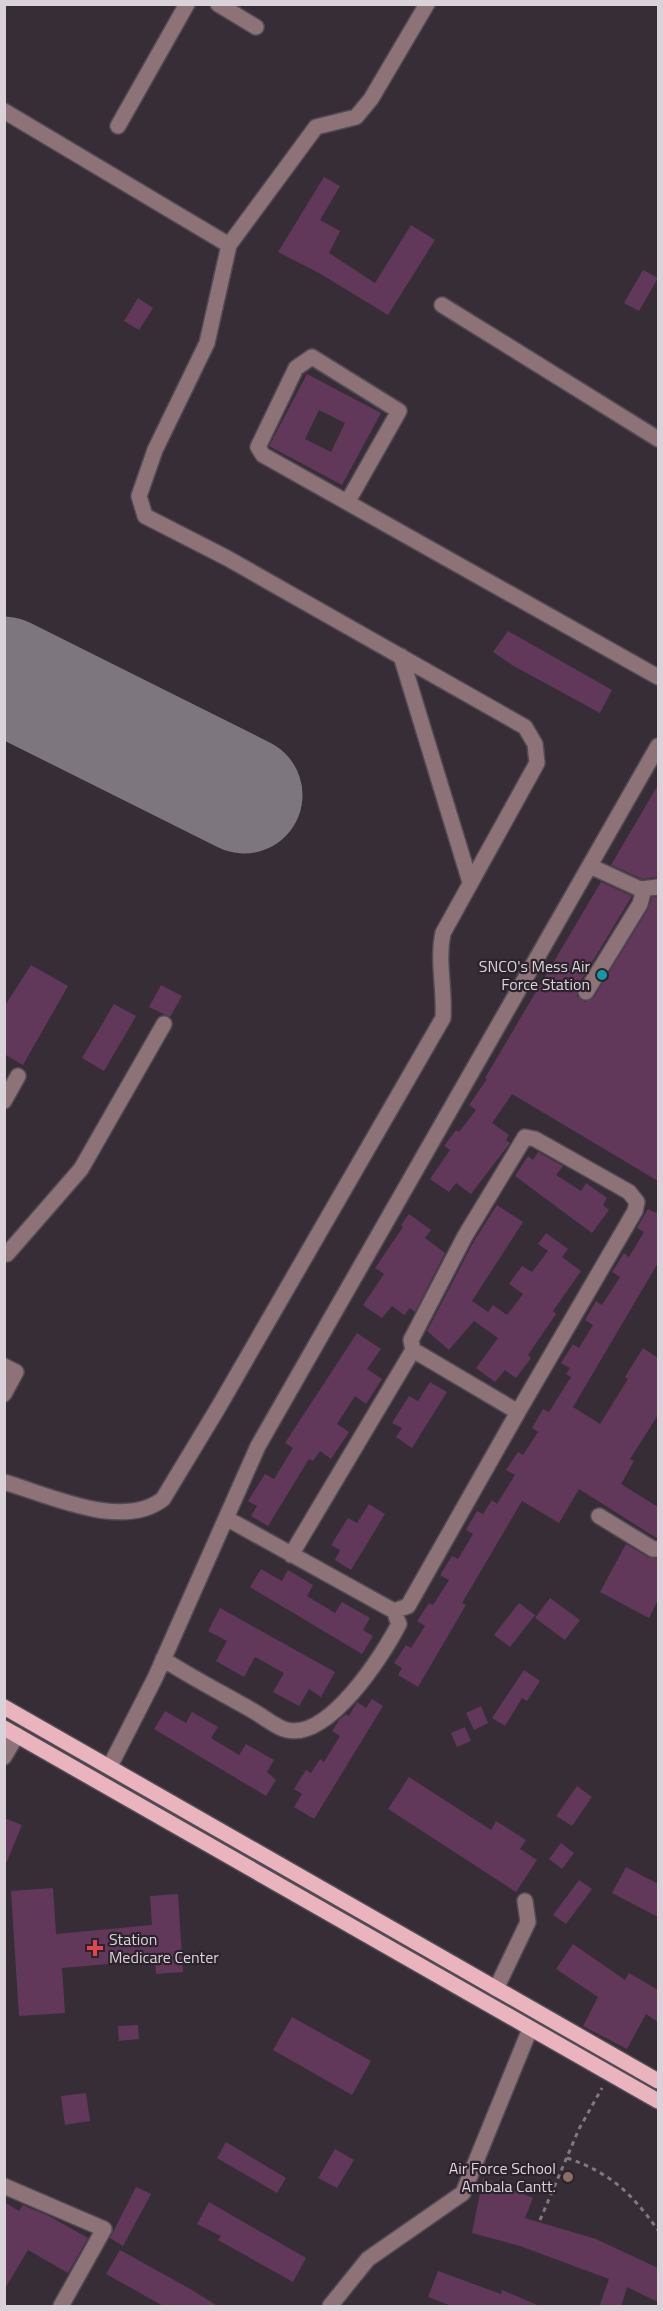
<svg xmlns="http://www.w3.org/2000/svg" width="663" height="2311" font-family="'Titillium Web',sans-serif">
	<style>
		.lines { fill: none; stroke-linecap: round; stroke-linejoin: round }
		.runway { stroke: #7e767e; stroke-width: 117 }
		.building { fill: #613859; fill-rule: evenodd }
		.minor-casing { stroke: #534b54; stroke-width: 18 }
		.major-casing { stroke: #534b54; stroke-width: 18 }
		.path { stroke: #807880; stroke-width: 3; stroke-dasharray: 4.5 4.5; stroke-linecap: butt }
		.minor { stroke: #8d7378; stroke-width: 15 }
		.major { stroke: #eab4bf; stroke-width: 15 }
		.culture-dot { fill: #0f9aa8; stroke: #2c232d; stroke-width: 2 }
		.health-dot { fill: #e0444e; stroke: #2c232d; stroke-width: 2 }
		.education-dot { fill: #8d6e63; stroke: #2c232d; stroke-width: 2 }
		.labels { text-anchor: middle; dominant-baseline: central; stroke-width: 4.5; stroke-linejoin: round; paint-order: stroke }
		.poi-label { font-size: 16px; fill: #d9d3d9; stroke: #2c232d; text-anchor: end }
	</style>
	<rect width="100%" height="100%" fill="#362d37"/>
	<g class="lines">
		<!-- runway -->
		<path class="runway" d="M4 675 244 795"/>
	</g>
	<!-- building -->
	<path class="building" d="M324 177 340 186 320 220 340 231 329 253 375 283 411 225 435 240 388 315 319 273 278 252Z
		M643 270 658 278 639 311 624 303Z
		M138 298 153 308 139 330 124 321Z
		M307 374 381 413 342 485 269 446ZM319 410 345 423 331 452 305 439Z
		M508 631 612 690 600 713 512 665 493 652Z
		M658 785V877L642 879 611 865Z
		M601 882 632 896 577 987V996L585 1002 594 997 648 909 652 897H658V1181L512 1094 492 1123 509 1135 506 1140 510 1143 471 1194 456 1183 449 1192 430 1179 450 1150 444 1146 456 1130 459 1132 476 1110 469 1105 487 1079 485 1078Z
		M31 965 68 986 23 1065 4 1054V1007Z
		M161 985 182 996 170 1017 149 1007Z
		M114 1004 136 1016 104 1071 82 1058Z
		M538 1152 563 1166 556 1175 581 1191 586 1183 607 1198 603 1205 609 1210 592 1233 515 1176 528 1156 533 1160Z
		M497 1205 523 1222 472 1301 488 1312 493 1305 507 1315 523 1294 509 1284 522 1266 532 1272 548 1251 538 1244 546 1233 568 1249 562 1257 581 1271 553 1311 556 1314 528 1355 531 1358 516 1378 505 1370 495 1382 476 1368 498 1338 474 1321 449 1350 427 1331 474 1241Z
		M648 1209 656 1213 658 1209V1263L573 1407 600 1424 628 1379 625 1377 643 1348 658 1358V1415L630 1459 634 1461 621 1484 658 1507V1539L579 1489 559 1523 522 1501 462 1603 466 1605 418 1687 398 1675 402 1668 394 1663 406 1645 411 1648 425 1626 417 1621 429 1603 433 1605 449 1580 440 1575 452 1556 458 1559 473 1534 466 1530 477 1511 483 1514 492 1500 497 1504 515 1475 506 1470 518 1452 523 1455 538 1432 532 1428 543 1409 549 1412 571 1377 566 1374 570 1368 561 1363 573 1344 579 1348 593 1325 585 1320 596 1301 602 1305 620 1277 612 1272 624 1253 629 1257 644 1232 637 1228Z
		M409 1214 431 1230 425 1238 445 1253 415 1312 410 1308 404 1315 392 1306 382 1318 363 1305 384 1274 375 1268 403 1227 401 1225Z
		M357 1333 381 1349 367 1369 382 1379 366 1404 355 1396 337 1424 349 1432 331 1459 320 1451 313 1461 309 1459 268 1526 251 1516 257 1506 248 1501 265 1474 274 1479 293 1448 285 1443Z
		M430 1382 447 1392 412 1448 396 1437 402 1428 392 1423 409 1396 418 1401Z
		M369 1504 385 1514 351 1570 335 1560 340 1550 331 1545 348 1518 357 1523Z
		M626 1544 648 1557 658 1559V1600L649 1618 600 1592Z
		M261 1569 282 1581 288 1570 313 1585 307 1596 335 1613 342 1602 370 1618 363 1630 373 1636 362 1654 250 1587Z
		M550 1598 580 1620 565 1640 535 1618Z
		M519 1603 535 1615 510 1647 494 1635Z
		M220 1608 335 1672 321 1697 309 1689 299 1706 273 1692 284 1673 255 1657 244 1677 216 1661 227 1641 208 1631Z
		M524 1670 540 1681 527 1701 522 1698 505 1726 492 1718Z
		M372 1699 383 1706 314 1819 294 1807 302 1794 294 1789 306 1770 311 1773 320 1759 324 1762 340 1736 332 1731 339 1720 346 1714 349 1716 357 1702 366 1708Z
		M481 1706 488 1723 474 1730 466 1713Z
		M165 1711 186 1723 192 1712 218 1727 211 1738 239 1755 246 1744 274 1760 267 1772 276 1780 266 1796 154 1729Z
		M465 1727 471 1741 457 1747 451 1733Z
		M409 1777 491 1830 496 1821 526 1840 520 1849 537 1860 516 1892 388 1809Z
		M577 1786 592 1797 572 1826 556 1816Z
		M4 1818 22 1825 5 1866H4Z
		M561 1843 574 1853 562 1869 549 1859Z
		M626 1867 658 1884V1917L612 1893Z
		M579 1880 592 1889 566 1924 553 1915Z
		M53 1888 56 1934 152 1925 150 1896 178 1894 183 1972 156 1974 155 1960 62 1968 65 2013 19 2016 11 1891Z
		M573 1944 625 1980 629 1973 658 1990V2022L646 2014 627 2049 583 2026 598 1997 556 1969Z
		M292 2017 371 2061 352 2095 273 2050Z
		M138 2025 139 2039 119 2041 118 2026Z
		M86 2093 90 2121 65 2125 61 2096Z
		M226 2142 286 2178 277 2193 217 2158Z
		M335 2149 354 2160 337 2188 318 2178Z
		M483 2178 533 2198 525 2218 596 2239 658 2268V2302L627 2287 621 2307H599L609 2279 520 2246 472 2233Z
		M136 2187 151 2194 123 2246 110 2238Z
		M4 2202 19 2211 23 2205 49 2216 88 2238 68 2273 28 2250 4 2290Z
		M209 2202 306 2258 293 2282 218 2240 221 2236 197 2224Z
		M120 2250 192 2290 219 2307H165L106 2274Z
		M438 2271 501 2294 502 2290 542 2307H454L428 2297Z"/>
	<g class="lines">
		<!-- minor casing -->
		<g class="minor-casing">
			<path id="minor" d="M218 4 256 27
				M4 111 229 245
				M118 126 187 4
				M442 305 658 439
				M348 501 399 411 312 357 296 368 258 447 263 455 658 677
				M401 656 470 882
				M590 866 640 889 658 887
				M586 992 640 904 644 889
				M4 1101 18 1076
				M4 1253 7 1254 81 1169 164 1024
				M413 1350 411 1340 465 1236 525 1137 535 1139 629 1192 637 1202 635 1211 518 1412
				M4 1366 16 1372 4 1394
				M4 1482C49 1495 122 1531 163 1499L218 1408 443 1018C445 989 437 961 443 933L537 763 535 744 525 727 227 558 145 516 139 496 155 450 207 343 229 245 316 127 356 117 371 99 427 4
				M599 1516 653 1549H658
				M291 1555 413 1350 518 1412 408 1606 394 1611
				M163 1659C192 1678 224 1694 255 1712 264 1717 277 1728 287 1730 329 1740 383 1655 399 1624L394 1611 226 1518
				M4 1757 17 1735
				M110 1766 155 1678 258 1446 658 746
				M496 1989 528 1922 525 1901
				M4 2186 104 2229 61 2306
				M330 2306 368 2259 463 2193 530 2029"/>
		</g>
		<!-- major casing -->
		<g class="major-casing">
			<path id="major" d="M4 1707 658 2081
				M4 1728 658 2101"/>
		</g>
		<!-- path -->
		<path class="path" d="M567 2158C611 2173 631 2193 658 2230
			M540 2220 579 2129 602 2088"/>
		<!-- minor -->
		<use href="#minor" class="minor"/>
		<!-- major -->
		<use href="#major" class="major"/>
	</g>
	<!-- markers -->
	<circle class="culture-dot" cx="602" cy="975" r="6"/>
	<path class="health-dot" d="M92 1939h6v6h6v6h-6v6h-6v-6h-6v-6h6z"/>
	<circle class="education-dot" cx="568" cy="2177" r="6"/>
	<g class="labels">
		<!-- poi labels -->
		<g class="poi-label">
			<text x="590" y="966">SNCO's Mess Air<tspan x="590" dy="18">Force Station</tspan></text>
			<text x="109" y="1939" text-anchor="start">Station<tspan x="109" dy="18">Medicare Center</tspan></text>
			<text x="556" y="2168">Air Force School<tspan x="556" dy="18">Ambala Cantt.</tspan></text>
		</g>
	</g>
	<!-- border -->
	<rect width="663" height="2311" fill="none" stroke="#d9d3d9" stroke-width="12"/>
</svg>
